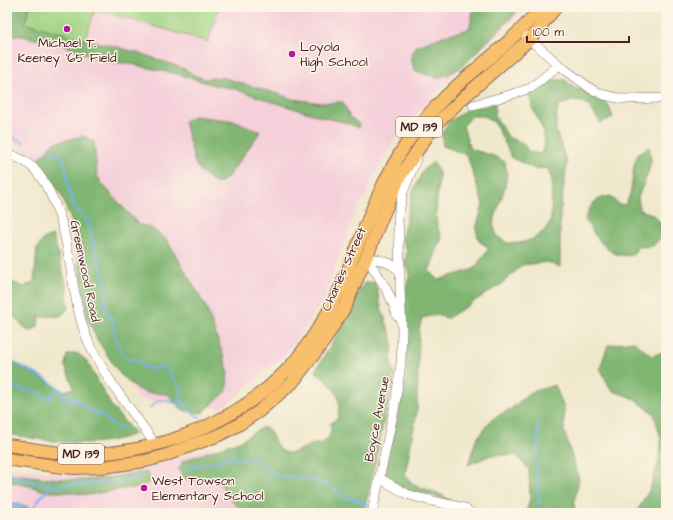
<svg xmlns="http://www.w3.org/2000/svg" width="673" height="520" font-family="'Architects Daughter',sans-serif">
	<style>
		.built { fill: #f5cfda }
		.green { fill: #a0d484; stroke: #757a58 }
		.forest { fill: #80b672; stroke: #656a4e; fill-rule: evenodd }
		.water { fill: #7ab1e9; stroke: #62688a }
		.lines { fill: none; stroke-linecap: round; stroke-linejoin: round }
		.stream { stroke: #7ab1e9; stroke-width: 2 }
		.minor-casing { stroke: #846563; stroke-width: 10 }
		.major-casing { stroke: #846563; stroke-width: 14 }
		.minor { stroke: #fff; stroke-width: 9 }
		.major { stroke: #f8bf6c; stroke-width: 12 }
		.poi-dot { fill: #b5179e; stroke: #fcf5e5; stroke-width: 1.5 }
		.labels { text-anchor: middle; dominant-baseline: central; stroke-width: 3; stroke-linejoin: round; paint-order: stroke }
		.shield { fill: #fcf5e5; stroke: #7f5f63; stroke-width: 1 }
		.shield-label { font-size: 12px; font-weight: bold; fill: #4a1f2b }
		.poi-label { font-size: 13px; fill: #4a1f2b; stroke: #fcf5e5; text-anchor: start }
		.street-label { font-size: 13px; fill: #4a1f2b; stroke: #fcf5e5 }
	</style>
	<rect width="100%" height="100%" fill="#fcf5e5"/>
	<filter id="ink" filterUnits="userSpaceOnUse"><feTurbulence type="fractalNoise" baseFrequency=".025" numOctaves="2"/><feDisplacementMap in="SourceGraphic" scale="8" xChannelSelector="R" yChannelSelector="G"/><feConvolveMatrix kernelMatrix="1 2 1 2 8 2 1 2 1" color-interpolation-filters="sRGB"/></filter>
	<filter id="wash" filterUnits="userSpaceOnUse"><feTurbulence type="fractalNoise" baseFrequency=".012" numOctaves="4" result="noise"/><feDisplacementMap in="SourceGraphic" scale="16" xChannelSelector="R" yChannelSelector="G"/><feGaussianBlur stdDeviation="0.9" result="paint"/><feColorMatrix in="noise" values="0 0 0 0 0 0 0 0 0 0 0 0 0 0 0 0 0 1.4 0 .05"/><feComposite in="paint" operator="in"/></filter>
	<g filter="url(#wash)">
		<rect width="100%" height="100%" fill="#f0e8cc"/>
		<!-- built -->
		<path class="built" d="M7 7H526L523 11 443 85 393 141 382 161 354 217 322 302 284 356 222 408 138 399 95 316 79 215 49 170 19 146 7 140Z
			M208 447 241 458 334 513H7V466L59 474 87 475 111 473 161 464Z"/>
		<!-- green -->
		<path class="green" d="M30 7H219L208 42 95 9 85 40 25 23Z"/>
		<!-- forest -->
		<path class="forest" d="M7 7H29L25 23 87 40 114 46 142 54 185 69 194 75 205 79 221 77 281 95 293 99 321 103 343 102 350 117 359 124V128L347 123 326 118 273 102 232 88 217 86 178 74 167 72 126 63 105 62 64 45 21 36 11 34 7 35Z
			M475 7H521L515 14 462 67 447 75 437 78 416 71 413 66 411 56 412 51 415 47 446 35 466 30 470 26 473 11Z
			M552 80H565L574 88 599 95 608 104 613 117 601 123 585 102 572 101 559 105 556 118V131L567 163 560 214V267L548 262 522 265 503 283 448 318 435 315 422 318 419 331 417 411 405 475 414 485 438 493 452 501 412 491 395 485 384 475 407 376 404 297 410 273 405 266 407 250 402 240 404 228 413 191 424 169 434 162 439 173 436 212 437 226 442 238 429 271 438 280 474 269 489 248 479 241 476 229 483 204 467 155 443 146 442 133 449 122 470 107H483L495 103V116L509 138 522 142 529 152 541 154 545 142 543 130 532 107 530 93ZM472 116H484L495 123 512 158 535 169 547 168 552 180 551 220 544 231 533 239 520 243H507L497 236 493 224 505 187 507 174 505 162 494 156 470 149 463 126Z
			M194 116 236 121 260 132 227 178 217 184 201 172 195 163 184 121Z
			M84 136 94 142 97 175 102 184 139 225 150 227 167 240 206 307 228 369 227 391 202 413 182 410 168 394 147 393 137 389 121 375 115 367 97 339 88 319 73 225 61 194 39 159 53 143Z
			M649 147 651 161 648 173 638 197 640 210 652 214 661 223 662 236 653 246 640 247 638 246 633 255C629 255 624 256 620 255 605 253 592 231 585 219 592 202 594 199 611 196L619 205 626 204 631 191 634 166 638 153Z
			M53 236 67 287 68 309 60 316 39 317 38 327 29 332 13 316 7 315V280L24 287 34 282 37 249 43 239Z
			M374 282 377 289 380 304 393 342 391 360 394 374 368 495 363 513H245C239 509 234 503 229 498 225 492 222 483 216 481 202 475 184 489 179 469L183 461 242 440 261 428H267L269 430C272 435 277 448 282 451 290 457 304 447 311 445 318 443 324 444 328 438 332 433 331 428 331 423L338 418C338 413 340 407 339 402 339 390 324 379 315 371L342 327 363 284 365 283Z
			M633 341 652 356 666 351V513H636L650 489 658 464 661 439 654 414 635 399 611 390 600 368 608 345Z
			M77 353 86 360 112 407 135 434C94 450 49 441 7 434V358L64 391 74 388 65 366 67 355Z
			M555 385 564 408V431L579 479 574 503 575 513H526L530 499 529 470 516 455H491L468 465 476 440 491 420 512 408 531 392Z
			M143 472 148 473 150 481 144 486 138 488H128L88 495 68 492H48L29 486 7 481V473C31 477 56 479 81 480 102 480 122 475 143 472Z"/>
		<!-- water -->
		<path class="water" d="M12 503C21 503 29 507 36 513H11L9 507V504Z"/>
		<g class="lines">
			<!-- stream -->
			<path class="stream" d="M7 136 24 142
				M50 151 58 153 62 157 65 164 69 190 75 208 87 219 98 259 101 266 105 283 106 309 112 320 116 339 120 349 124 355 130 360H139L143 367 150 369 164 366 181 388V401L189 411 200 417
				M7 359 11 362 21 366 47 380 92 411 103 416 110 423 119 429H123
				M7 383 22 390 34 391 49 399H51C50 395 52 393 55 391L60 393 63 399 78 402
				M150 408C152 406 155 403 157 401 162 398 179 404 184 406
				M662 410 666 411
				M232 452 233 456 236 459H254L268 468 272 474 278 476 296 477 320 482 338 491 343 496 348 499H355L371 506
				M187 470 198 465 210 463 233 456
				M7 474 25 480 58 486 71 484 79 485 128 480H141
				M32 510C35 507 35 504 38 501 41 495 48 491 51 485
				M538 513 539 506 537 465 538 424"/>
		</g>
	</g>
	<g filter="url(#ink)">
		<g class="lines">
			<!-- minor casing -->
			<g class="minor-casing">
				<path id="minor" d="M526 36 559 65 591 89 604 95 623 99 666 98
					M473 105 506 96 531 88 559 65
					M7 153C15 156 24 160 31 166 39 173 45 183 50 193 74 240 68 295 89 343 96 358 105 373 115 388 128 407 143 425 155 445
					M366 257C379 277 391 293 397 316
					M366 257C381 260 389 261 400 271
					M379 478 407 494 420 498 464 508 471 513
					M372 513 395 405 401 363 402 329 400 289V271L398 217 403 192 417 157"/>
			</g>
			<!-- major casing -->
			<g class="major-casing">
				<path id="major" d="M7 445C29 448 52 453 74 454 149 456 230 427 284 373 301 356 320 327 332 305 341 288 348 269 356 250 370 214 384 177 406 144 420 123 442 99 461 82 488 59 518 36 541 7
					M7 459 55 466 74 468 103 467 145 461 164 456 219 435 238 425 258 412 292 383 324 341 345 307 369 251 380 222 399 178 427 136 439 121 463 98 530 39 556 7"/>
			</g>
			<!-- minor -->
			<use href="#minor" class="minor"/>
			<!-- major -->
			<use href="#major" class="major"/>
		</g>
	</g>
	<!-- markers -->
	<g class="poi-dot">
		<circle cx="67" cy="29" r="4"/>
		<circle cx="292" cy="54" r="4"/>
		<circle cx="144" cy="488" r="4"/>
	</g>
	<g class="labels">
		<!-- shield labels -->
		<g class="shield">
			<rect x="396" y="117" width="46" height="20" rx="3"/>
			<rect x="58" y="444" width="46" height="20" rx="3"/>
		</g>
		<g class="shield-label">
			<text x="419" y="127">MD 139</text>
			<text x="81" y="454">MD 139</text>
		</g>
		<!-- poi labels -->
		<g class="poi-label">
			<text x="67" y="43" text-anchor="middle">Michael T.<tspan x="67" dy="15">Keeney '65 Field</tspan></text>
			<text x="300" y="47">Loyola<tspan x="300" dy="15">High School</tspan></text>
			<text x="152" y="481">West Towson<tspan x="152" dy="15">Elementary School</tspan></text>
		</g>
		<!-- street labels -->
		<g class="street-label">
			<text transform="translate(344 269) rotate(-66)">Charles Street</text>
			<text transform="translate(85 271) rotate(78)">Greenwood Road</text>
			<text transform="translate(377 419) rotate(-79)">Boyce Avenue</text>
		</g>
	</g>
	<!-- margin -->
	<rect width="673" height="520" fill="none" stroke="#fcf5e5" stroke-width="24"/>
	<!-- scale -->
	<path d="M527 36v6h102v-6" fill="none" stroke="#4a1f2b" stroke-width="2"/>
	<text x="533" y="36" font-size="12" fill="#4a1f2b" stroke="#fcf5e5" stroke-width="3" paint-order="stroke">100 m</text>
</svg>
